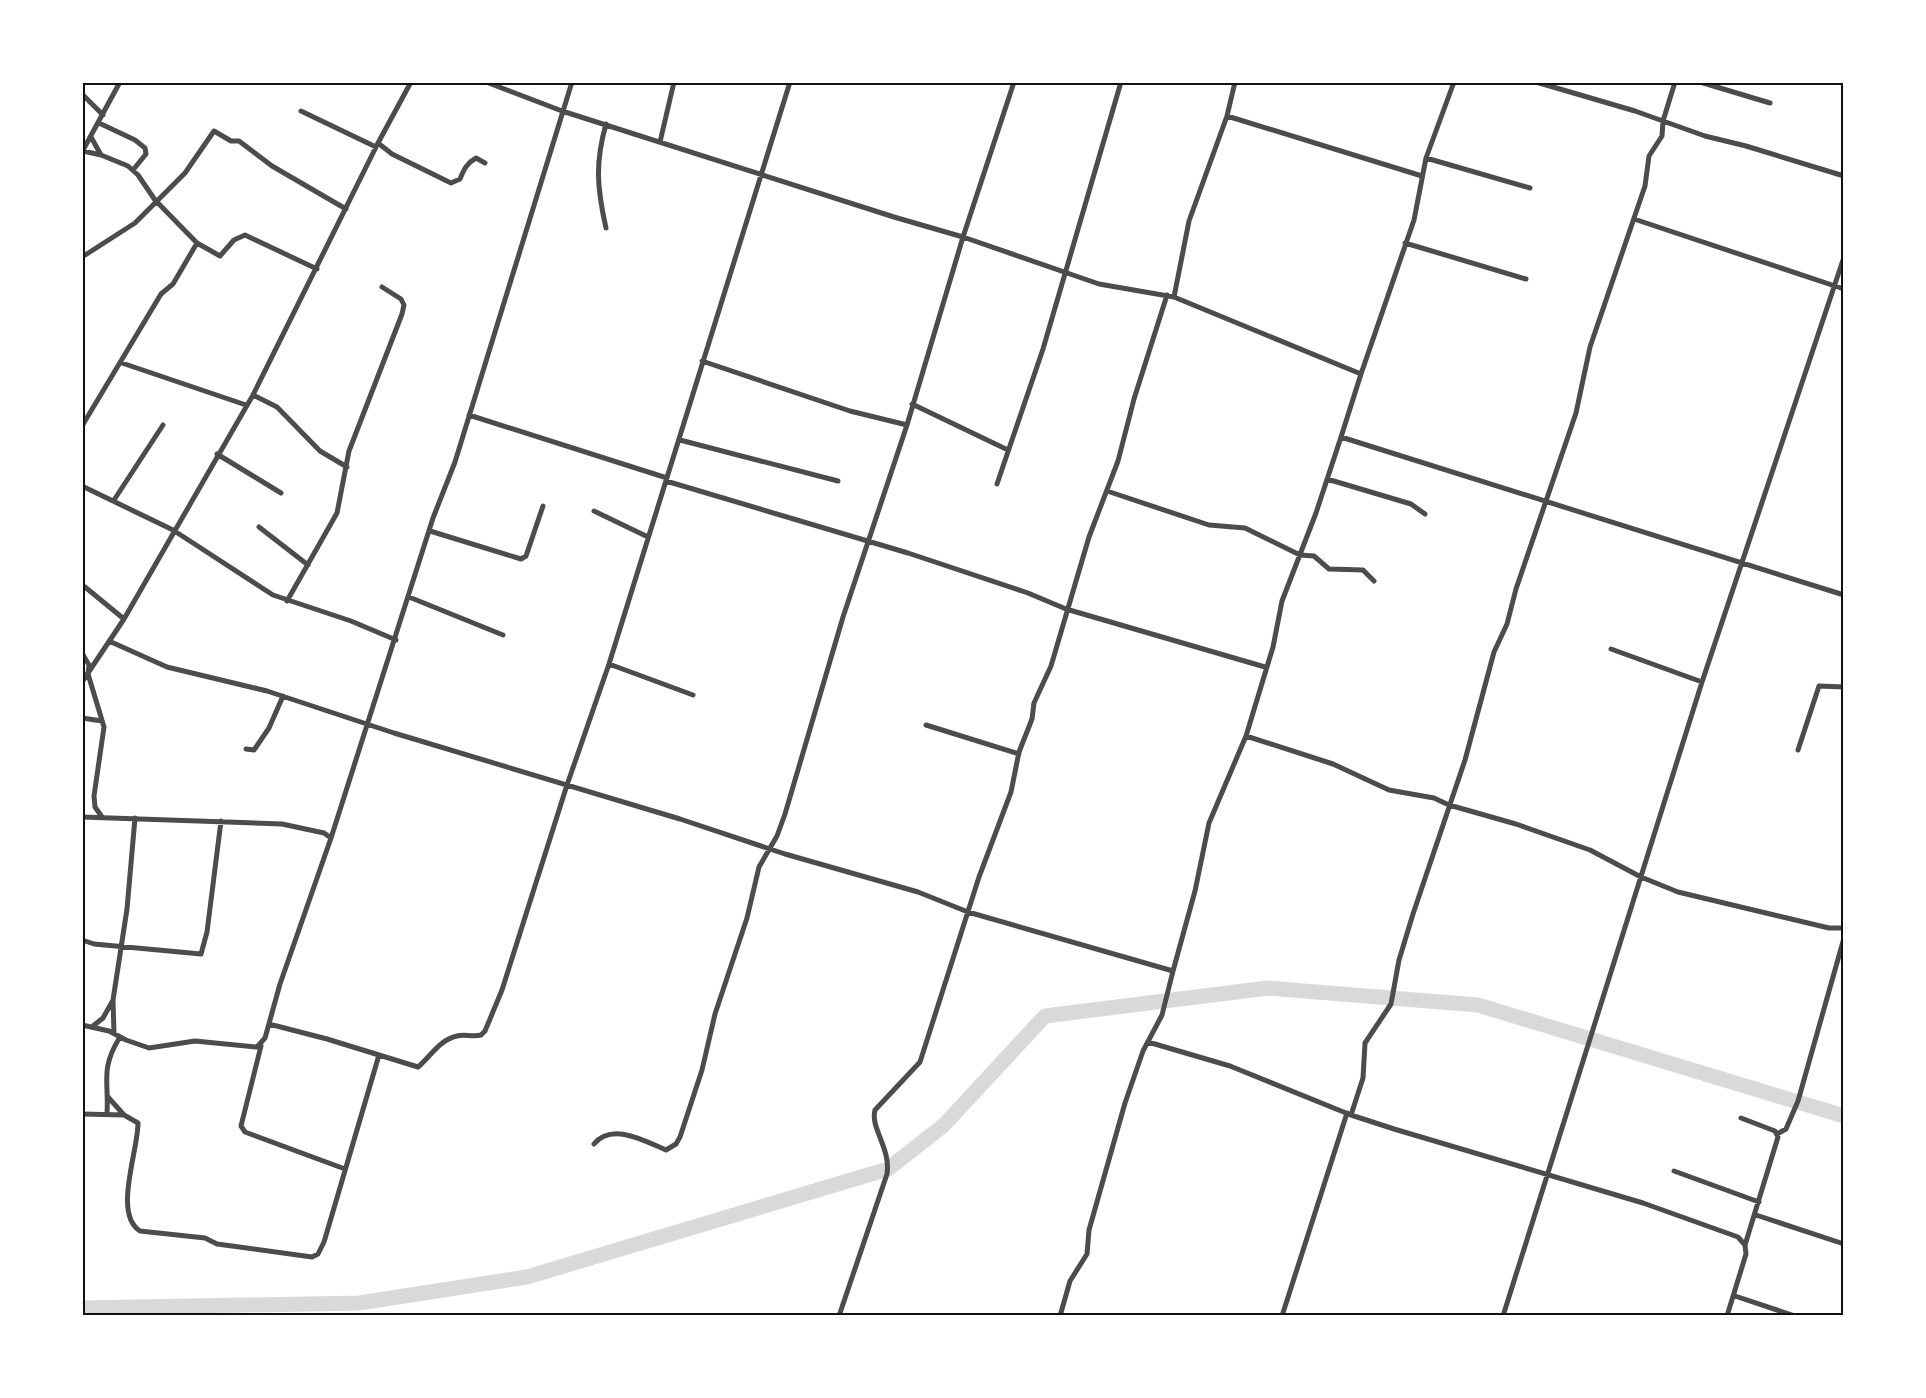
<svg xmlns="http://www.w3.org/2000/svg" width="1926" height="1398" font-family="'Asap Condensed',sans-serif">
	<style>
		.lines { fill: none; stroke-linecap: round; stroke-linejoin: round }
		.river { stroke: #d9d9d9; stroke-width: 15 }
		.minor { stroke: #4c4c4c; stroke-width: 5 }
		.neatline { fill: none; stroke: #111; stroke-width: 2 }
	</style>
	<rect width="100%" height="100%" fill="#fff"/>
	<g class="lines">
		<!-- river -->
		<path class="river" d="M82 1308 359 1303 527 1277 888 1169 944 1125 1045 1016 1268 988 1478 1005 1844 1116"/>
		<!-- minor -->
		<path class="minor" d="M222 82H227
			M486 82 562 111 894 217 963 237 1099 284 1174 297 1361 374 1341 437
			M1536 82 1635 111 1705 136 1746 146 1844 176
			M1700 82 1770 103
			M82 94 103 115
			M301 111 376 147
			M1227 116 1422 176
			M99 123 135 140 145 148 146 154 133 170
			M606 124C595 163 597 188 606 228
			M91 137 101 155
			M660 142 674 82
			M378 143 392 154 451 183 460 179C464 169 467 163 476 158L485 163
			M83 151 101 155 128 166 138 175 155 200 197 243
			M82 152 120 82
			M1426 158 1530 188
			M1634 219 1844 289
			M1405 243 1526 279
			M82 257 135 223 185 173 214 131 231 141H239L272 166 346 209
			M1174 297 1189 221 1227 116 1235 82
			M702 361 850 411 907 425
			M122 363 246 405
			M1361 374 1414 220 1426 158 1454 82
			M253 395 277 407 320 451 347 467
			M912 404 1008 450
			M469 415 667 478
			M82 426 161 294 173 284 197 243 220 256 234 240 245 235 317 269
			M680 440 838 481
			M217 454 281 493
			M1327 479 1411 504 1425 514
			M666 481 908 553 1028 593 1066 609 1265 667
			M997 484 1043 349 1121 82
			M82 486 173 530 273 595 351 621 396 640
			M1107 491 1209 525 1245 528 1300 555 1314 556 1329 569 1363 570 1374 581
			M114 500 163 425
			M594 511 648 537
			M259 527 308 565
			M430 531 521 559 526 556 543 506
			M85 587 124 619
			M409 597 503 635
			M287 601 337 513 349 451 402 314 404 305 401 299 382 287
			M109 641 167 667 267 691 394 733 680 819 785 854 918 892 968 912 1173 971 1195 891 1209 823 1246 736 1273 647 1282 601 1316 513 1341 437 1844 595
			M1611 649 1702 682
			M82 653 89 665 88 674 104 727 94 796 95 807 102 817
			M609 664 693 695
			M82 682 124 619 253 395 378 143 411 82
			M82 718 102 721
			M926 725 1019 754
			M1246 736 1333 764 1389 790 1434 798 1449 805 1516 824 1590 850 1641 877 1678 892 1829 928H1844
			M246 749 254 750 269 728 283 696
			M1798 750 1819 686 1844 687
			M82 817 282 824 324 833 331 838
			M82 940 94 944 201 954 207 932 221 821
			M269 1024 327 1039 418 1067C431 1056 439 1040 457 1036 464 1034 473 1037 481 1035L485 1031 502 990 567 785 609 664 790 82
			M82 1025 109 1031 126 1040 149 1048 195 1041 257 1047 265 1038 280 984 331 838 433 518 455 462 572 82
			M93 1026 103 1018 112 1002
			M114 1033 113 1000 127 909 135 818
			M1148 1042 1230 1066 1351 1115 1394 1129 1643 1203 1738 1237 1745 1245 1746 1254 1727 1316
			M261 1046 241 1126 245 1132 345 1169
			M108 1097 124 1115
			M82 1114 124 1115 138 1123C138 1152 113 1214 140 1231L205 1238 217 1244 312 1257 318 1254 324 1242 379 1055
			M107 1114C109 1081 100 1069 120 1037
			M1351 1115 1363 1078 1365 1043 1391 1004 1399 960 1413 914 1465 760 1494 652 1507 624 1516 589 1576 413 1590 347 1645 186 1649 156 1662 136 1663 121 1675 82
			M1741 1118 1775 1131 1778 1137 1745 1245
			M1777 1134 1786 1129 1798 1101 1844 938
			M594 1144C612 1122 645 1141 666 1150L676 1144 680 1137 702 1070 715 1014 747 918 759 867 777 836 785 814 843 617 907 425 963 237 1014 82
			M1674 1171 1759 1202
			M1756 1215 1844 1244
			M1735 1296 1795 1316
			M839 1316 887 1174C891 1148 870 1128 875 1110L920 1062 979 877 1011 792 1019 752 1032 719 1034 703 1051 666 1089 537 1118 461 1134 399 1167 295
			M1060 1316 1070 1281 1087 1254 1089 1230 1125 1103 1143 1051 1162 1015 1173 971
			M1282 1316 1347 1113
			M1503 1316 1702 682 1844 257"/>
	</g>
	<!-- border -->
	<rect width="1926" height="1398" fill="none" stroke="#ffffff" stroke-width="168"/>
	<rect x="84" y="84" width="1758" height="1230" class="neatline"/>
</svg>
